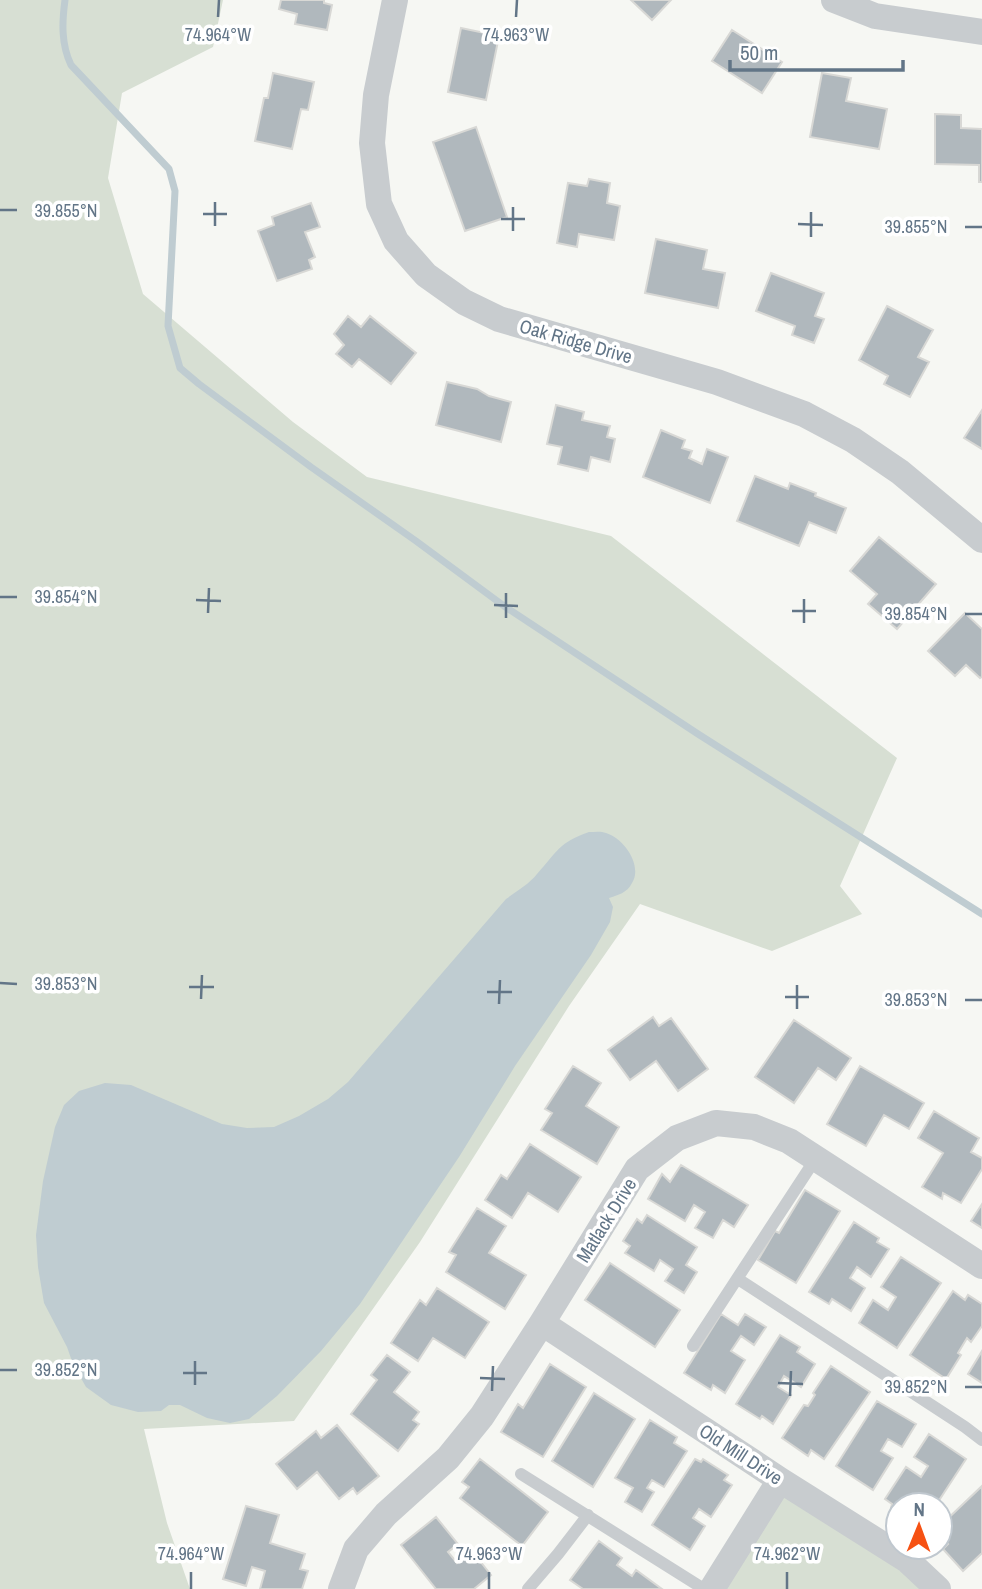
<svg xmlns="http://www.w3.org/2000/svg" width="982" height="1589" font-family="'Archivo Narrow',sans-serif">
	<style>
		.green { fill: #d7dfd3 }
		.water { fill: #bfccd1 }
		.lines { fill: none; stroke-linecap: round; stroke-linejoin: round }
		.stream { stroke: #bfccd1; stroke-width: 7 }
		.building { fill: #b0b8bd; stroke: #d8d8d5; stroke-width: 2 }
		.lane { stroke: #c8cccf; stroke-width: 12 }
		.street { stroke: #c8cccf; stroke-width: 26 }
		.ticks { fill: none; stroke: #627587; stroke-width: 2.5 }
		.labels { text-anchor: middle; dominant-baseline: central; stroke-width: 7; stroke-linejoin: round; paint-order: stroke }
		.street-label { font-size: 19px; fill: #627587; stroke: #fff }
		.ticks-label { font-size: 18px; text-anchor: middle; fill: #627587; stroke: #fff; stroke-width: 7; stroke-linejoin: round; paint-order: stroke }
	</style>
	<rect width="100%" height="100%" fill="#f6f7f3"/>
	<!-- green -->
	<path class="green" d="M0 0H223L213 47 122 93 108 178 143 294 293 422 367 477 611 536 897 758 840 886 862 914 772 951 640 904 569 1006 420 1242 294 1421 144 1429 167 1523 190 1589H0Z
		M780 1480 938 1589H712Z"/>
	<!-- water -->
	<path class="water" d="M589 832C595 832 601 831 606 833 624 838 643 866 632 883 627 893 618 895 609 898L613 907 610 922 591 955 515 1066 459 1157 360 1304 321 1351 277 1396 249 1419 230 1423 207 1418 180 1405H169L161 1411 138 1412 111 1405 86 1387 73 1364 67 1347 44 1303 38 1267 36 1235 43 1181 55 1127 64 1105 79 1091 105 1083 131 1085 222 1124 247 1128 274 1127 299 1116 328 1099 348 1082 506 899C517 891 529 884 537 874 558 851 558 843 589 832Z"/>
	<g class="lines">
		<!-- stream -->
		<path class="stream" d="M65 0C62 22 61 44 71 65L169 169 175 191 168 326 180 368 199 384 311 467 416 541 504 606 698 734 982 914"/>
	</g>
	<!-- building -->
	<path class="building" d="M281 0H324V3L332 5 327 30 295 24 297 14 279 9Z
		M631 0H671L652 20Z
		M461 28 499 36 486 100 448 92Z
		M732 30 782 62 762 93 712 61Z
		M273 73 314 82 308 110 301 109 292 149 255 141 264 98H268Z
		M822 73 851 78 846 101 887 109 879 149 810 137Z
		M935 114 961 115V128L982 129V182H979V165L935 164Z
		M476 127 507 217 465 231 433 142Z
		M589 179 610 183 607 203 620 206 614 240 579 234 577 247 557 243 568 183 587 186Z
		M311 203 320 227 305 232 315 257 309 260 312 269 277 281 258 231 274 225 272 217Z
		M656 239 707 250 703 269 725 273 718 308 645 293Z
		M771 273 824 293 815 316 824 319 814 343 792 335 795 326 756 311Z
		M887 306 933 330 918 357 929 362 910 397 884 384 888 376 859 360Z
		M348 316 361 327 370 316 416 353 391 384 359 359 352 367 336 354 344 345 334 334Z
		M447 382 477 389 489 396 511 402 501 442 436 425Z
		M556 405 584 412 582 420 610 426 607 437 615 439 610 462 591 457 588 471 558 464 562 447 547 444Z
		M982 410V449L964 438Z
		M661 430 685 440 682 448 692 451 689 458 702 464 707 449 728 457 710 503 643 477Z
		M755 476 788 489 790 483 816 493 815 496 846 508 836 533 809 522 799 546 737 521Z
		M879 537 936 584 897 629 868 604 877 594 850 571Z
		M965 613 982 629V677L980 678 966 665 955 676 928 651Z
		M653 1017 659 1026 671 1018 708 1069 678 1091 656 1061 630 1080 608 1050Z
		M794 1020 851 1058 836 1080 818 1068 794 1103 755 1077Z
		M573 1066 601 1083 586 1106 619 1127 597 1164 541 1130 552 1113 545 1109Z
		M860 1066 924 1103 909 1129 884 1115 866 1146 827 1124Z
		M934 1111 979 1138 971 1152 982 1158V1169L961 1203 943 1193 942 1199 922 1187 943 1153 918 1138Z
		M530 1144 581 1177 558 1212 528 1193 512 1218 485 1200 501 1175 507 1179Z
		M681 1165 748 1205 734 1227 723 1220 713 1238 695 1228 705 1212 694 1205 685 1221 648 1199 662 1174 670 1182Z
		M805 1190 840 1211 796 1283 758 1260 775 1231 779 1233Z
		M982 1204V1228L971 1221Z
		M477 1208 506 1226 489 1253 526 1275 505 1309 446 1272 456 1255 449 1252Z
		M647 1215 697 1247 686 1265 697 1272 684 1293 665 1281 673 1269 660 1260 654 1271 625 1253 630 1246 623 1241 637 1219 642 1223Z
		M854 1222 879 1238 877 1242 889 1249 871 1277 857 1267 850 1278 865 1288 851 1311 832 1299 829 1304 809 1292Z
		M901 1257 941 1283 897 1348 859 1323 873 1300 888 1310 896 1297 881 1287Z
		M610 1263 680 1310 655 1347 585 1300Z
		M437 1288 489 1322 465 1358 433 1338 418 1361 391 1343 420 1300 426 1305Z
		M953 1291 965 1300 968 1295 982 1304V1326L971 1342 967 1338 958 1353 961 1355 946 1379 910 1355Z
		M721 1314 738 1325 745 1314 766 1327 754 1345 741 1336 731 1351 745 1360 725 1393 713 1385 711 1390 684 1373Z
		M780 1335 800 1347 797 1352 815 1364 801 1387 784 1376 778 1387 791 1395 773 1424 762 1416 760 1419 736 1404Z
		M982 1351V1383L968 1374Z
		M387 1355 410 1372 394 1392 419 1412 413 1420 419 1424 398 1451 351 1414 377 1380 371 1375Z
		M550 1364 586 1387 543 1457 501 1432 518 1404 523 1408Z
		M831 1366 870 1392 824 1459 811 1450 808 1456 782 1438 804 1405 808 1406 815 1395 813 1393Z
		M594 1393 635 1419 593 1487 552 1461Z
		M877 1401 916 1424 902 1447 888 1439 881 1451 893 1458 873 1490 836 1466Z
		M650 1420 677 1437 674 1443 687 1451 664 1487 652 1480 647 1488 654 1492 642 1512 625 1502 633 1488 615 1478Z
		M337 1425 379 1476 357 1494 353 1488 339 1499 317 1472 297 1489 276 1464 316 1431 321 1438Z
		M929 1434 966 1459 936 1505H898V1513L891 1508 892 1504 885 1499 906 1467 921 1477 928 1466 914 1457Z
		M480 1459 548 1512 522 1546 460 1498 469 1487 462 1482Z
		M695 1459 701 1462 703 1459 728 1475 724 1480 732 1485 711 1517 699 1509 693 1518 705 1526 690 1550 652 1525Z
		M982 1486V1553L963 1571 943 1549 948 1544 940 1536V1526Z
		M246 1506 279 1515 270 1543 305 1554 300 1569 308 1571 302 1589H260L265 1571 252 1567 246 1586 223 1579Z
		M436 1517 458 1544 448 1552 457 1563 472 1551 491 1575 474 1589H436L401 1545Z
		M599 1541 622 1558 617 1565 632 1576 636 1570 662 1589H583L570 1580Z"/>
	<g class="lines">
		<!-- lane -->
		<path class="lane" d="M738 1279 965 1427 982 1440
			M693 1346 816 1158
			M521 1474 704 1589
			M528 1589 558 1554 588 1515"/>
		<!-- street -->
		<path class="street" d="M395 0 376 95 372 143 379 204 396 241 426 275 464 302 499 319 717 382 804 414 853 440 900 472 982 540
			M834 0 875 16 982 32
			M542 1323 780 1480 907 1560 938 1589
			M341 1589 356 1549 386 1514 448 1458 482 1416 542 1323 637 1169 677 1138 716 1123 754 1127 789 1141 982 1266
			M712 1589 780 1480"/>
	</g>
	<!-- ticks -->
	<path class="ticks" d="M218 17 219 0M516 17 517 0M0 210H17M203 214H227M501 219H525M798 224 823 225M215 226V202M965 227H982M513 231V207M811 237V212M0 597H17M196 600 221 601M494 605 518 606M792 611H816M208 613 209 588M965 614H982M506 618V593M804 623V599M0 983 17 984M189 987H214M487 992H512M785 997H809M201 999 202 975M965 1000H982M499 1004 500 980M797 1009V985M0 1370H17M183 1373H207M480 1378 505 1379M778 1383 803 1384M195 1385V1361M965 1387H982M492 1391 493 1366M790 1396 791 1371M191 1589V1572M489 1589V1572M787 1589V1572"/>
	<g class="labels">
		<!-- street labels -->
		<g class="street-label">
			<text transform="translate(576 341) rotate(16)">Oak Ridge Drive</text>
			<text transform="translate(606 1220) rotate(-58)">Matlack Drive</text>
			<text transform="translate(741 1454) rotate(33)">Old Mill Drive</text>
		</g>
	</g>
	<g class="ticks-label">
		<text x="218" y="41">74.964°W</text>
		<text x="516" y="41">74.963°W</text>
		<text x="66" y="217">39.855°N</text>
		<text x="916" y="233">39.855°N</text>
		<text x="66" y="603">39.854°N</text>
		<text x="916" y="620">39.854°N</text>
		<text x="66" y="990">39.853°N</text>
		<text x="916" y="1006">39.853°N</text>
		<text x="66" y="1376">39.852°N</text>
		<text x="916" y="1393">39.852°N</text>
		<text x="191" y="1560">74.964°W</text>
		<text x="489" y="1560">74.963°W</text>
		<text x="787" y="1560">74.962°W</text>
	</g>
	<!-- north arrow -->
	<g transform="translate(919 1526) rotate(1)"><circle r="33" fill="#ffffff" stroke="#c0c8cf" stroke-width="2"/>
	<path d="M0-5L12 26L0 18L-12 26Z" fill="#f65113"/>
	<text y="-10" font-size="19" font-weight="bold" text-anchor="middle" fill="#627587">N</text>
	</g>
	<!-- scale -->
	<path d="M730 60v10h173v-10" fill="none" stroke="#627587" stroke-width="3.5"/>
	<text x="740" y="60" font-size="21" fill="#627587" stroke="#ffffff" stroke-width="5" paint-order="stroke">50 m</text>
</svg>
